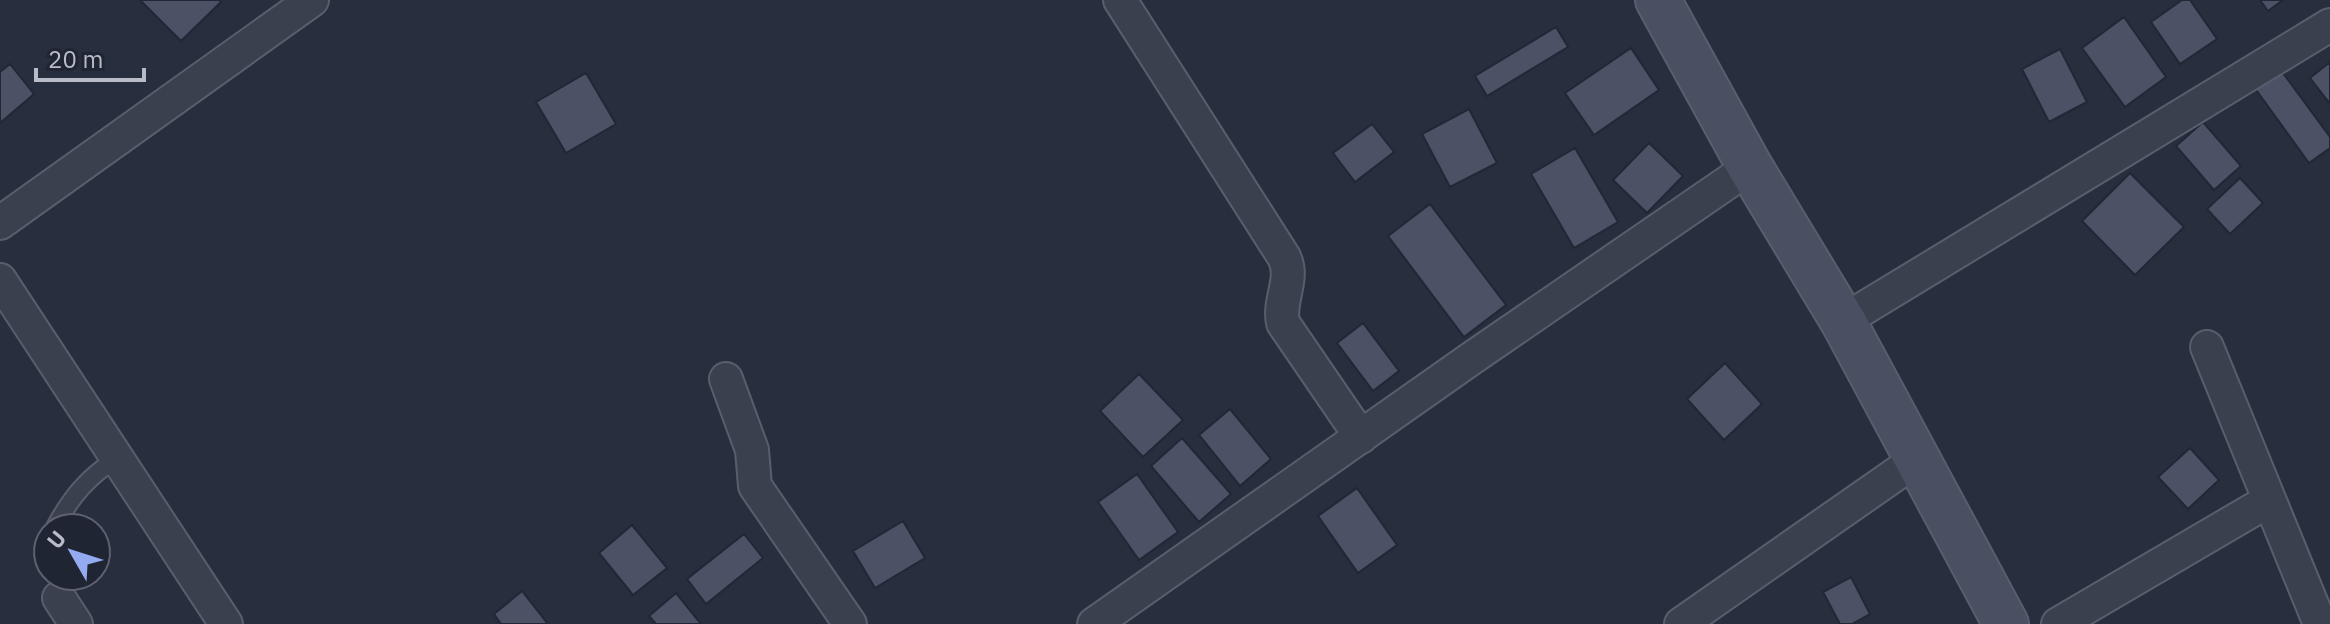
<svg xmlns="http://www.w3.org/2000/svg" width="2330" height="624" font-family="'IBM Plex Sans',sans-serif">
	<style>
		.building { fill: #4c5265; stroke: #222736; stroke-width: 2 }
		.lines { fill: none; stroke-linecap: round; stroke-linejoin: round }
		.lane-casing { stroke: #595e6c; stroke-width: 20 }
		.street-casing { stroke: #595e6c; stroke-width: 36 }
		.secondary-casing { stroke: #595e6c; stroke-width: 48 }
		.lane { stroke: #3b404e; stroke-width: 16 }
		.street { stroke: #3b404e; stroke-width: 32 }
		.secondary { stroke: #4a4f61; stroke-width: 44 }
	</style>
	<rect width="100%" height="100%" fill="#272e3e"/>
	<!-- building -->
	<path class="building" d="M140 0H219L221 2 181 41Z
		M2182 0H2190L2217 39 2180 64 2151 22Z
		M2260 0H2283L2268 11Z
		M2124 17 2166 77 2125 107 2082 48Z
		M1556 27 1568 47 1487 96 1475 76Z
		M1631 48 1659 90 1594 135 1565 93Z
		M2060 49 2087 102 2049 122 2022 69Z
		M2330 62V104L2310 78Z
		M10 64 34 94 0 123V72Z
		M2280 69 2330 137V148L2309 163 2254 87Z
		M586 73 616 124 566 153 536 102Z
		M1469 109 1497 163 1450 187 1422 134Z
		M2203 122 2241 166 2214 190 2176 146Z
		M1372 124 1394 152 1355 182 1333 153Z
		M1649 143 1683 176 1647 213 1613 180Z
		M1575 148 1618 222 1574 248 1531 174Z
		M2130 173 2184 227 2135 275 2082 221Z
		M2240 178 2263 203 2230 234 2207 209Z
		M1430 204 1506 305 1464 337 1388 236Z
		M1363 323 1399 371 1373 391 1337 343Z
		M1725 363 1762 404 1724 440 1687 399Z
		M1139 374 1183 420 1143 457 1100 411Z
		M1230 409 1271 459 1240 486 1199 435Z
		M1182 438 1231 494 1199 522 1151 466Z
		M2190 448 2219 480 2188 509 2158 477Z
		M1137 474 1178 532 1139 560 1098 502Z
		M1357 488 1397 545 1358 573 1318 516Z
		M903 521 925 558 875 588 853 551Z
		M632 525 667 568 633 595 599 553Z
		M744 534 763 558 706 604 687 579Z
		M1851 577 1870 614 1852 624H1840L1823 592Z
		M522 591 548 624H501L494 614Z
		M676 593 701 624H656L649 616Z"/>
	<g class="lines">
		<!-- lane casing -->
		<g class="lane-casing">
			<path id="lane" d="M56 525C72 496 88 477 116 459"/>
		</g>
		<!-- street casing -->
		<g class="street-casing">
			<path id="street" d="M1120 0 1284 257C1295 279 1278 300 1283 323L1361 437
				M0 223 312 0
				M0 280 226 624
				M1843 321 2330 25
				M2207 347 2320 624
				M726 379 752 450 755 486 850 624
				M59 598 76 624
				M1094 624 1472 358 1750 167
				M1681 624 1916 460
				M2058 624 2268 501"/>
		</g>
		<!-- secondary casing -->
		<g class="secondary-casing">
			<path id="secondary" d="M1658 0 1750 167 1843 321 2006 624"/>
		</g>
		<!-- lane -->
		<use href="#lane" class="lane"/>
		<!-- street -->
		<use href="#street" class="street"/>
		<!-- secondary -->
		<use href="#secondary" class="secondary"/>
	</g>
	<!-- north arrow -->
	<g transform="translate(72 552) rotate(309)"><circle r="38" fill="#202534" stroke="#5d6170" stroke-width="2"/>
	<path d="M0-6L14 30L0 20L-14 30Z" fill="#95abf1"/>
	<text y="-12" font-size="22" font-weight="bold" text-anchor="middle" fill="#b8bcc9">U</text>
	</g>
	<!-- scale -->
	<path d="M36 68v12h108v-12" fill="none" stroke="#b8bcc9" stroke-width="4"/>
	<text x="48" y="68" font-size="24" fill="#b8bcc9" stroke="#202534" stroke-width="6" paint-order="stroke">20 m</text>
</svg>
